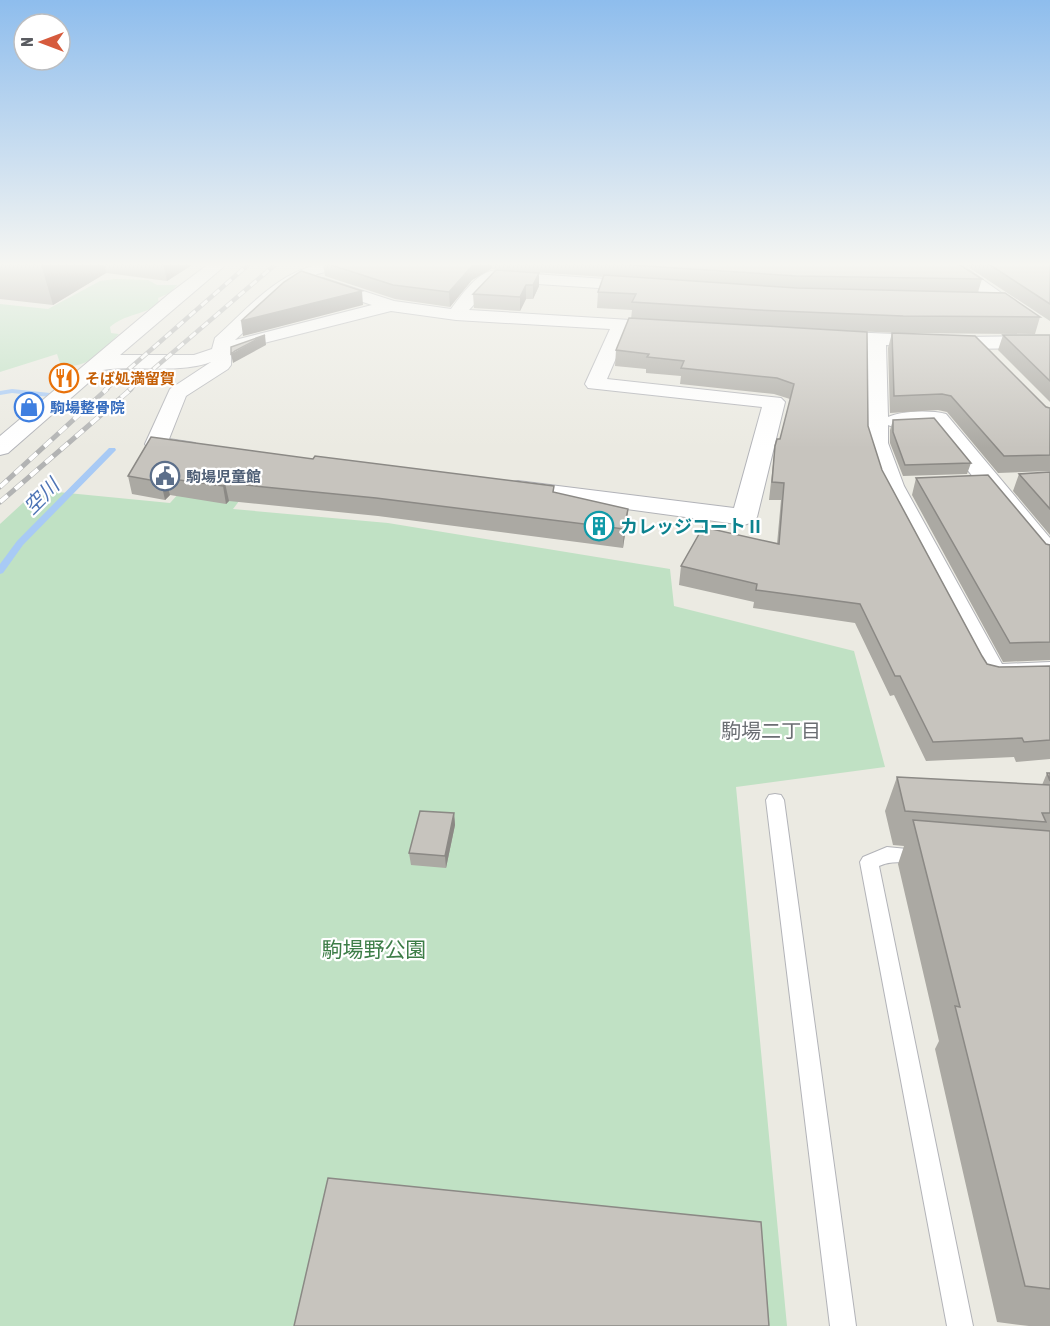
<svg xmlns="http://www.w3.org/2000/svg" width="1050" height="1326" font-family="'Asap Condensed','Noto Sans JP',sans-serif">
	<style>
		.green { fill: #c0e1c4 }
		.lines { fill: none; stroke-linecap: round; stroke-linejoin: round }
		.stream { fill: #a8caf5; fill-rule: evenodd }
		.service-casing { stroke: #b2b3b8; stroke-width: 2 }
		.minor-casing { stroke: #b2b3b8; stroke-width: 2 }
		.service { fill: #fff; fill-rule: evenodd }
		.minor { fill: #fff; fill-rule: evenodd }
		.rail-far1-casing { stroke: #b2b3b3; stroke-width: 4.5 }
		.rail-casing { stroke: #b2b3b3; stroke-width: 5 }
		.rail-far1 { stroke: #fff; stroke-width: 3; stroke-dasharray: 8; stroke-linecap: butt }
		.rail { stroke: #fff; stroke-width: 4; stroke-dasharray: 10; stroke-linecap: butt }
		.wall { fill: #aba9a3 }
		.shaded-wall { fill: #8b8985 }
		.building { fill: #c7c4be; stroke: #8b8985; stroke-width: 1.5 }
		.labels { text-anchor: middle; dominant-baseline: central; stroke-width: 4.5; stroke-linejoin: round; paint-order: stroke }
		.far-food-label { font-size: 15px; font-weight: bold; fill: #c56008; stroke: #fff; text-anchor: start }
		.far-shop-label { font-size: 15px; font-weight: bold; fill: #366cbe; stroke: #fff; text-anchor: start }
		.far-service-label { font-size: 15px; font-weight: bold; fill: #4e5e75; stroke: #fff; text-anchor: start }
		.culture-label { font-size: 18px; font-weight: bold; fill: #0d838f; stroke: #fff; text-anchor: start }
		.water-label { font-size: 20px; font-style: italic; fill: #4e74b5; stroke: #fff }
		.neighbourhood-label { font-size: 20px; fill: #6b6e73; stroke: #fff }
		.near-park-label { font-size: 21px; fill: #3d7d47; stroke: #fff }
	</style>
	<rect width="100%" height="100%" fill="#ebeae2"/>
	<!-- green -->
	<path class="green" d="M115 279 148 280 157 285H177L170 293 158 298 159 304C143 315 125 314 110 327L111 333 119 334C103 349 84 374 60 363L57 354 0 372V304L48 309 100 281Z
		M209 460 266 466 233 509 388 523 670 569 674 606 854 651 885 767 736 787 787 1326H0V524L37 490 170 503Z"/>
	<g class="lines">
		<!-- stream -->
		<path class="stream" d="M12 389 50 393 54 395 50 397 12 393 0 395V391Z
			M109 448H115L116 450 23 545 3 573 0 574V564L17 541Z"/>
		<!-- service casing -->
		<g class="service-casing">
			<path id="service" d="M775 794 781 795 784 800 856 1326H830L766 800 769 795Z
				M887 847 927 851 930 856 927 861C911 866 895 858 879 866L973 1326H947L860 862 863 857Z"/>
		</g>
		<!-- minor casing -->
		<g class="minor-casing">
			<path id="minor" d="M210 263H228L120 355H194L212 349 215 338C255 302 290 257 349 263L347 267 317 274 288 291 235 340 372 305 317 287 314 283 317 279 323 278 394 301 451 309C461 296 475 275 491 271L649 282 652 286 649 290 643 291 495 281 469 310 647 321 649 325 647 329 628 330 607 379 781 398 785 402 757 517 753 522 744 525 509 493 506 488 509 483 518 481 734 508 762 407 588 388 585 384 610 329 456 320 391 311 264 343 231 355V365L228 369 186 396 169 439 195 443 198 448 195 453 187 455 148 449 145 444 170 389 211 362C178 374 138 365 103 370L8 453 0 455V436L170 293Z
				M938 263H959L1034 316 1031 320H1019L948 270 939 269 937 265Z
				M825 331 963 337 1050 336V348L963 349 886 345 888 417C902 411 930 410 946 414L1050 538V563L1041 561 932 426 896 428 888 425V443L904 486 1002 664 1050 662V682L992 684 981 681 880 486 866 443V345L818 341 815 337 818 333Z"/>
		</g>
		<!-- service -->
		<use href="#service" class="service"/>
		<!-- minor -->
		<use href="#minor" class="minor"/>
		<!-- rail-far1 casing -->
		<g class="rail-far1-casing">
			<path id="rail-far1" d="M105 390 250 263
				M129 390 277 263"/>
		</g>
		<!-- rail casing -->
		<g class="rail-casing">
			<path id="rail" d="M0 487 107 389
				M0 502 131 389"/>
		</g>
		<!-- rail-far1 -->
		<use href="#rail-far1" class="rail-far1"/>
		<!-- rail -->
		<use href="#rail" class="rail"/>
	</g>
	<!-- wall -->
	<path class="wall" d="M0 263H195L167 281 106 273 53 305 0 299Z
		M323 263H957L982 279 978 292 1040 317 1035 334 899 333 808 329 868 426 882 470 982 656 987 664 999 667 1050 666V759L1016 762 1014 757 926 761 894 695 890 696 855 623 753 608 754 602 679 585 681 566 777 544 781 500H769L775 446 780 439 790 399 774 394 680 384 681 376 646 373V369L615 366 616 350 631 319 632 310 597 308 598 292 604 277 491 269 472 280 450 307 395 299 325 276Z
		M962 263H1050V321Z
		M539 273V286L533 299H526L520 311 474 308 473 294Z
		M892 333 1050 408V471L998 473 947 412 938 410 890 413 888 348Z
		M1003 335H1050V402L998 350Z
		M893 420 971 463 967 474 903 476 890 443V430Z
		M1050 472V535L1013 491 1019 474Z
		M128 476 554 492 626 527 623 548 378 516 229 501 226 504 170 495 165 500 132 494Z
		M916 478 1046 544 1050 545V660L1003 662 912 495Z
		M1047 773H1050V1326H1029L997 1322 935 1049 939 1041 898 864 904 846 893 845 885 811 897 777 1042 785Z
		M454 813 455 825 446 868 411 865 409 853Z"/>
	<!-- shaded-wall -->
	<path class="shaded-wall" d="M43 263H104L106 273 53 305 41 264Z
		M163 263H195L167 281Z
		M478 263H491V269L472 280 450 307 449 292 472 266Z
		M539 273V286L533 299V285Z
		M526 285V299L520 311V297Z
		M362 291 363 305 243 336 241 321Z
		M265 335 266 345 233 363 231 354Z
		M165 478 170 495 165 500 161 482Z
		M225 483 229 501 226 504 223 486Z
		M628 509 626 527 623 548 624 529Z
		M454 813 455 825 446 868 445 856Z"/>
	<!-- building -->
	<path class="building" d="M325 263H478L472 266 449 292 393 285Z
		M602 263H957L982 279 796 276Z
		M987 263H1050V304Z
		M496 270 539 273 533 285H526L520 297 473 294Z
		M301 271 362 291 241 321 284 282Z
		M604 275 797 288 1005 293 1040 317 903 316 758 310 632 302 636 294 598 292Z
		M629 318 867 332 868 426 882 470 982 656 987 664 999 667 1050 666V740L1024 742 1022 738 933 742 900 676H895L860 604 756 590 757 584 681 566 703 527 779 544 784 483 772 482 775 446 777 439H780L794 384 777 378 681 368 684 361 647 357 649 354 616 350Z
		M892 333 975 336 1046 407 1050 408V455L1004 456 951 396 942 394 894 396Z
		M265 335 235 351 231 354V347Z
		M1003 335H1050V381Z
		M934 418 971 463 905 465 893 432V420Z
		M151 437 313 459 315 456 554 486 553 492 628 509 624 529 376 498 225 483 223 486 165 478 161 482 128 476Z
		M1050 472V509L1019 474Z
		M988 475 1046 544 1050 545V642L1010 643 916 478Z
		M1047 773H1050V781Z
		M897 777 1050 785V813H1042L1046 822 905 811Z
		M420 811 454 813 445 856 409 853Z
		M913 820 1050 831V1289L1025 1286 955 1006 960 1007Z
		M328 1178 761 1222 769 1326H294Z"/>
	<!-- sky -->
	<linearGradient id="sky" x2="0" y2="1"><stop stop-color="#8ebded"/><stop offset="0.59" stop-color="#f6f6f2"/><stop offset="1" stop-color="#f6f6f2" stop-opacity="0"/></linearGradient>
	<rect width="1050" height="448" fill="url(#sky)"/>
	<!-- icons -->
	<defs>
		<g id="restaurant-ring" transform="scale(1.5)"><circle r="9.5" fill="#fff" stroke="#e8710a" stroke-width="1.5"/><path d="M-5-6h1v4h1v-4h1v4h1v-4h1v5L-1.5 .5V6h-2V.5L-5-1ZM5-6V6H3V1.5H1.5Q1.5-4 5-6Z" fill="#e8710a"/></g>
		<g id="shop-ring" transform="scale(1.5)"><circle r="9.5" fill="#fff" stroke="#3f7fe0" stroke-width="1.5"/><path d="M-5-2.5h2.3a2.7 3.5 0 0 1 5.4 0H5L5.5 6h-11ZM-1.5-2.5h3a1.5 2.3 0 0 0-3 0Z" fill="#3f7fe0"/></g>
		<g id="civic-ring" transform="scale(1.5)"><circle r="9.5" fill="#fff" stroke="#5c6f8a" stroke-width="1.5"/><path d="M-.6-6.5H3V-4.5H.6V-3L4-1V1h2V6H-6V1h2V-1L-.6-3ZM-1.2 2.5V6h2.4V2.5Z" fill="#5c6f8a"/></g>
		<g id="building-ring" transform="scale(1.5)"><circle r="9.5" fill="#fff" stroke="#0f9aa8" stroke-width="1.5"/><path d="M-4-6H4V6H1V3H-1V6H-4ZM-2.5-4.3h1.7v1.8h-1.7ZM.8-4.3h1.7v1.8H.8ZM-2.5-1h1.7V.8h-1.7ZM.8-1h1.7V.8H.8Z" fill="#0f9aa8"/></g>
	</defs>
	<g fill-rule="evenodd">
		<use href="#restaurant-ring" x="64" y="378"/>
		<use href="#shop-ring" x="29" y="407"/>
		<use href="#civic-ring" x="165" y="476"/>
		<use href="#building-ring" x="599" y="526"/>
	</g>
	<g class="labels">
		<!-- far-food labels -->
		<g class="far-food-label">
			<text x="85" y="378">そば処満留賀</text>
		</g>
		<!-- far-shop labels -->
		<g class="far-shop-label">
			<text x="50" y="407">駒場整骨院</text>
		</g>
		<!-- far-service labels -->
		<g class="far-service-label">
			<text x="186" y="476">駒場児童館</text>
		</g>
		<!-- culture labels -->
		<g class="culture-label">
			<text x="620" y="526">カレッジコートⅡ</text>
		</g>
		<!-- water labels -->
		<g class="water-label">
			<text transform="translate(41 496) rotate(-45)">空川</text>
		</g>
		<!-- neighbourhood labels -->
		<g class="neighbourhood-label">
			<text x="771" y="730">駒場二丁目</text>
		</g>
		<!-- near-park labels -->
		<g class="near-park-label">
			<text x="374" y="949">駒場野公園</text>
		</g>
	</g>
	<!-- north arrow -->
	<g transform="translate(42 42) rotate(270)"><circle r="28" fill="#ffffff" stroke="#bdbec0" stroke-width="1.5"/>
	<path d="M0-4.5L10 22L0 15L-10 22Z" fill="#d65b3d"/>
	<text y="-9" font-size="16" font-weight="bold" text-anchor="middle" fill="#5a5c61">N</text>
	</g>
</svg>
